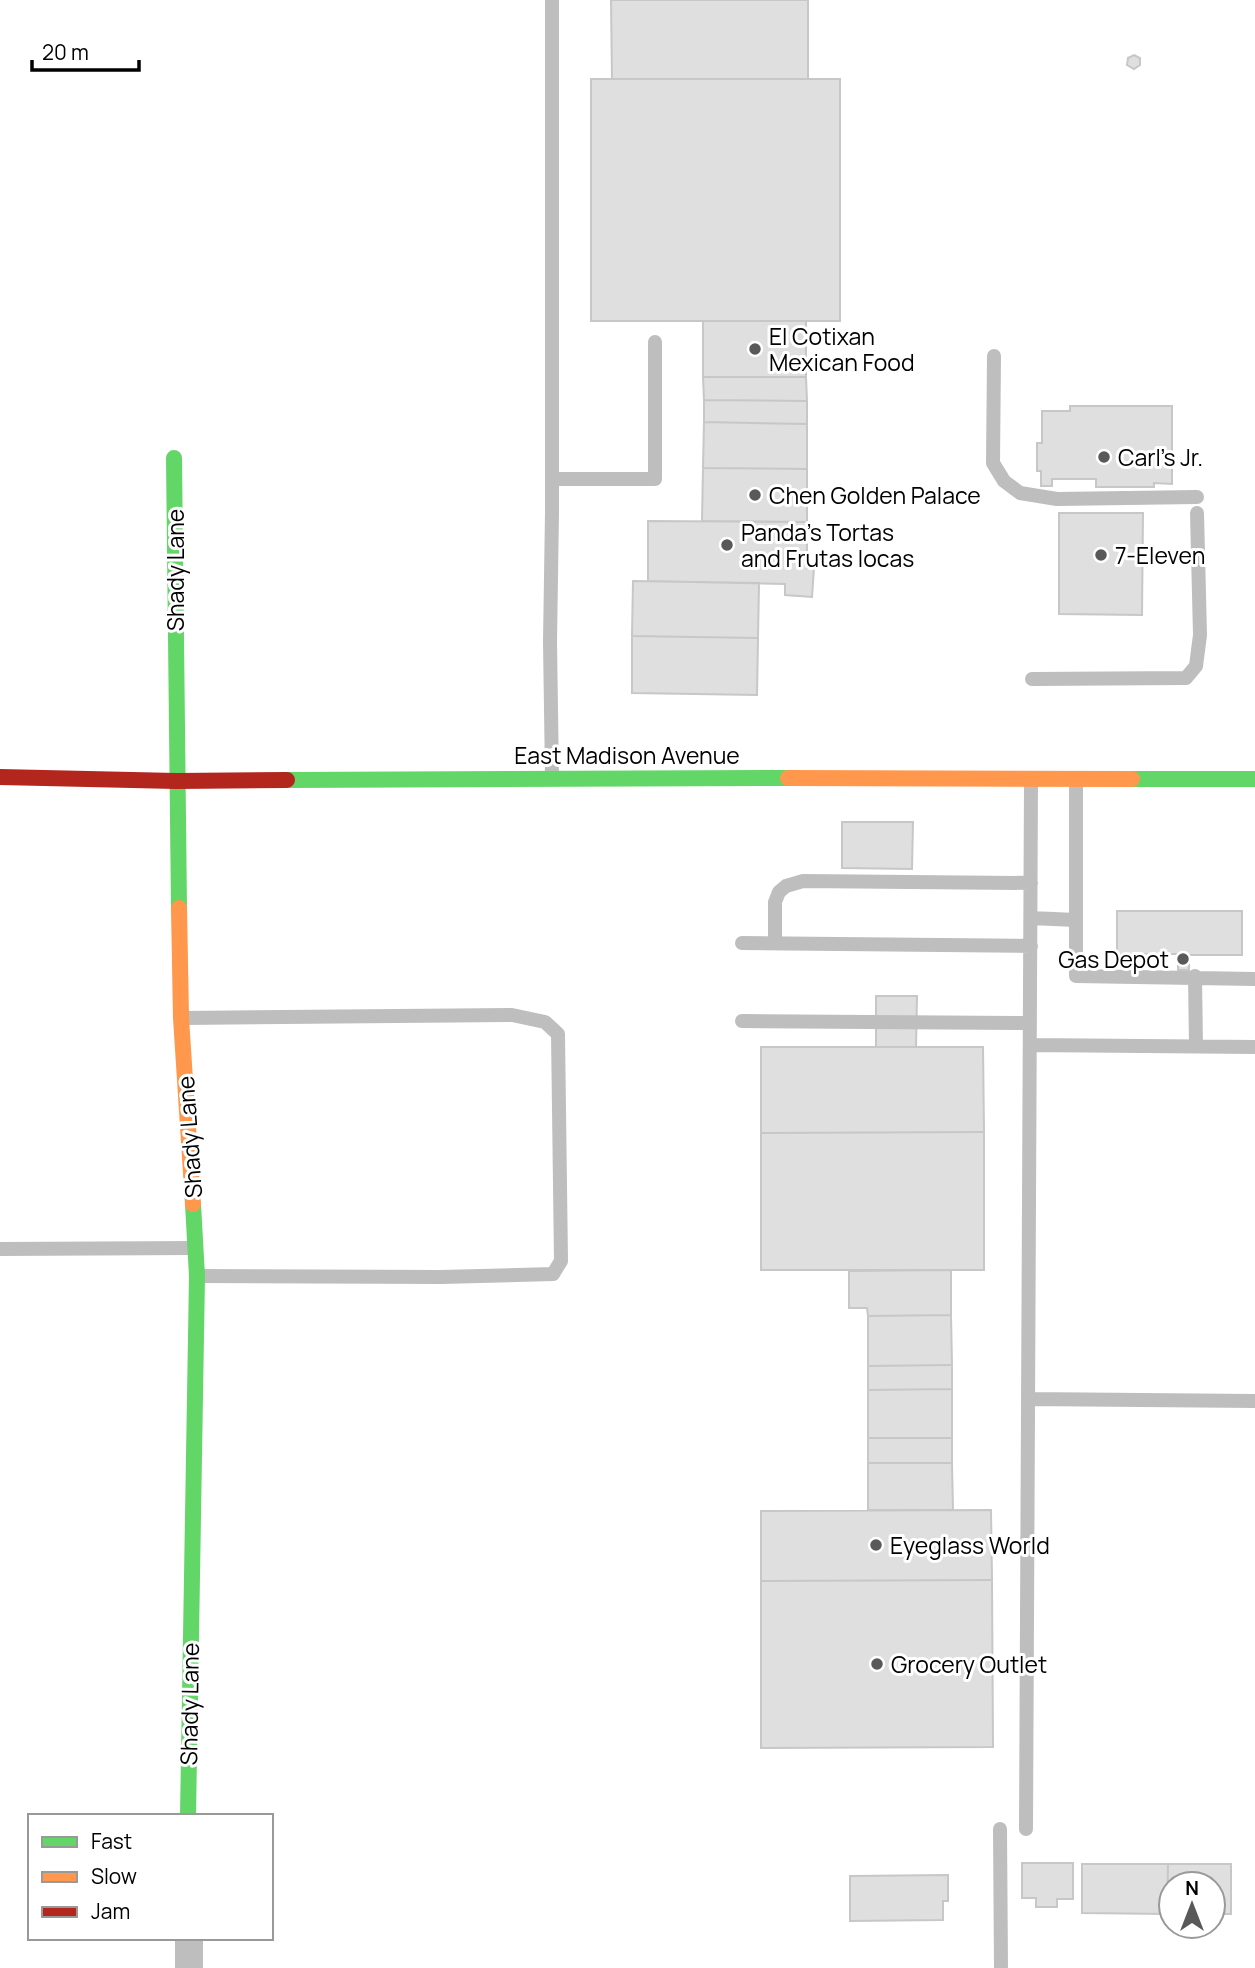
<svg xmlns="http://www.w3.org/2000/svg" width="1255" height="1968" font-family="Manrope,sans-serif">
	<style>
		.building { fill: #dfdfdf; stroke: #c7c7c7; stroke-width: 2 }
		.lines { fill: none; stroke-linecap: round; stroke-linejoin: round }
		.lane { stroke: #bebebe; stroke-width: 14 }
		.street { stroke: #bebebe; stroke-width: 28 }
		.fast { stroke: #63d668; stroke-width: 16 }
		.slow { stroke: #ff974d; stroke-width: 16 }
		.jam { stroke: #b3261e; stroke-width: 16 }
		.poi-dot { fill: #595959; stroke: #fff; stroke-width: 2.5 }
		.labels { text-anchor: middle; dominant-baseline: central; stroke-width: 6; stroke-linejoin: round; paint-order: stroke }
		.poi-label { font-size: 23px; fill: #000; stroke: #fff; text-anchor: start }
		.street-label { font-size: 23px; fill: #000; stroke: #fff }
	</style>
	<rect width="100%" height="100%" fill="#fff"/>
	<!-- building -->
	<path class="building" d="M611 0H808V79H612Z
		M1134 55 1140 58V65L1134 69 1127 65 1128 58Z
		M591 79H840V321H591Z
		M703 321H806V377H703Z
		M703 377H806L807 401 704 400Z
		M704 400 807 401V424L704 422Z
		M1070 406H1172V484L1154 483V487H1096V479H1052V486H1041V471H1037V443H1042V411H1070Z
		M704 422 807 424V469L703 468Z
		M703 468 807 469V522L702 521Z
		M1059 513H1143L1142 615 1059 614Z
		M648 521 807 522V568H814L812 597 785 595V584L648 581Z
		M633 581 759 583 758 638 632 636Z
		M632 636 758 638 757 695 632 693Z
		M842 822H913L912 869 842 868Z
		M1117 911H1242V955H1189V970H1178V954H1117Z
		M876 996H917L916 1047H876Z
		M761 1047H983L984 1132 761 1133Z
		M984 1132V1270H761V1133Z
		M951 1270V1315L868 1316 867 1308H849V1271Z
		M951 1315 952 1365 868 1366V1316Z
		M952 1365V1389L868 1390V1366Z
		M952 1389V1438H868V1390Z
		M868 1438H952V1463H868Z
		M868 1463H952L953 1510H868Z
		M991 1510 992 1580 761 1581V1511Z
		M992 1580 993 1747 761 1748V1581Z
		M1022 1863H1073V1899H1057V1907H1036V1898H1022Z
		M1082 1864H1168L1167 1914 1082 1913Z
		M1168 1864H1231V1914H1213V1884H1171V1914H1167Z
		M948 1875V1901H943V1920L850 1921V1876Z"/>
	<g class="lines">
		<!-- lane -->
		<path class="lane" d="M994 356 993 463 1004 481 1020 493 1057 499 1197 497
			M552 479H655V342
			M1032 679 1186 678 1196 666 1200 635 1197 513
			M552 776 550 642 552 512V0
			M1076 779V976L1255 979
			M1031 918 1076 920
			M742 943 1031 946
			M775 943V902L779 892 786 886 803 881 1031 883
			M1195 976 1196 1046
			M183 1018 512 1015 545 1022 558 1034 561 1261 553 1274 441 1277 199 1276
			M742 1021 1030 1023
			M1030 1045 1255 1047
			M0 1249 195 1248
			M1028 1399 1255 1401
			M1000 1829 1001 1968
			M1026 1829 1031 781"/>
		<!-- street -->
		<path class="street" d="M189 1938V1968"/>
		<!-- fast -->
		<path class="fast" d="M174 458 179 908
			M1132 779H1255
			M287 780 788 778
			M188 1816 197 1276 193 1204"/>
		<!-- slow -->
		<path class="slow" d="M788 778 1132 779
			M179 908 181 1018 193 1204"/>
		<!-- jam -->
		<path class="jam" d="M0 777 176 781 287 780"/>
	</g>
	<!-- markers -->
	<g class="poi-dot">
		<circle cx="755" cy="349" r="7"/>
		<circle cx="1104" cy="457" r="7"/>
		<circle cx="755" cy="495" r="7"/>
		<circle cx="727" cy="545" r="7"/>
		<circle cx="1101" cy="555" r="7"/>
		<circle cx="1183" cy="959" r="7"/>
		<circle cx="876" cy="1545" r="7"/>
		<circle cx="877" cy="1664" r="7"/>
	</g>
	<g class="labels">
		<!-- poi labels -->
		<g class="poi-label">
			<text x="769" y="336">El Cotixan<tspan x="769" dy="26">Mexican Food</tspan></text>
			<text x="1118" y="457">Carl's Jr.</text>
			<text x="769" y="495">Chen Golden Palace</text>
			<text x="741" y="532">Panda's Tortas<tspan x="741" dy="26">and Frutas locas</tspan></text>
			<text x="1115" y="555">7-Eleven</text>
			<text x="1169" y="959" text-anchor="end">Gas Depot</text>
			<text x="890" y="1545">Eyeglass World</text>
			<text x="891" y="1664">Grocery Outlet</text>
		</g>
		<!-- street labels -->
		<g class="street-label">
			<text transform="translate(175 570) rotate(-90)">Shady Lane</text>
			<text x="627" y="755">East Madison Avenue</text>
			<text transform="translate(189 1137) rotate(-94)">Shady Lane</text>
			<text transform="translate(189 1704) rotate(-89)">Shady Lane</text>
		</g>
	</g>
	<!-- legend -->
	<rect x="28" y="1814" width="245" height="126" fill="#ffffff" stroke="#999999" stroke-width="2"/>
	<rect x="42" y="1837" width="35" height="10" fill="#63d668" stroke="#999999" stroke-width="2"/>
	<text x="91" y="1849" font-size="21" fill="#000000">Fast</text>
	<rect x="42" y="1872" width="35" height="10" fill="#ff974d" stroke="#999999" stroke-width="2"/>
	<text x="91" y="1884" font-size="21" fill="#000000">Slow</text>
	<rect x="42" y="1907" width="35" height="10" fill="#b3261e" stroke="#999999" stroke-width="2"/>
	<text x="91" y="1919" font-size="21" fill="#000000">Jam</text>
	<!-- north arrow -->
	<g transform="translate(1192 1905)"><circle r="33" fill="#ffffff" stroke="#999999" stroke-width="2"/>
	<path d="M0-5L12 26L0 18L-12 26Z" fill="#595959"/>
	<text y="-10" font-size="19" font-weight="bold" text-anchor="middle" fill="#000000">N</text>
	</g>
	<!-- scale -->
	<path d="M32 60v10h107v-10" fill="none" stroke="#000000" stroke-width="3.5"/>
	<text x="42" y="60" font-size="21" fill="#000000" stroke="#ffffff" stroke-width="5" paint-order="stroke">20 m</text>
</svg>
